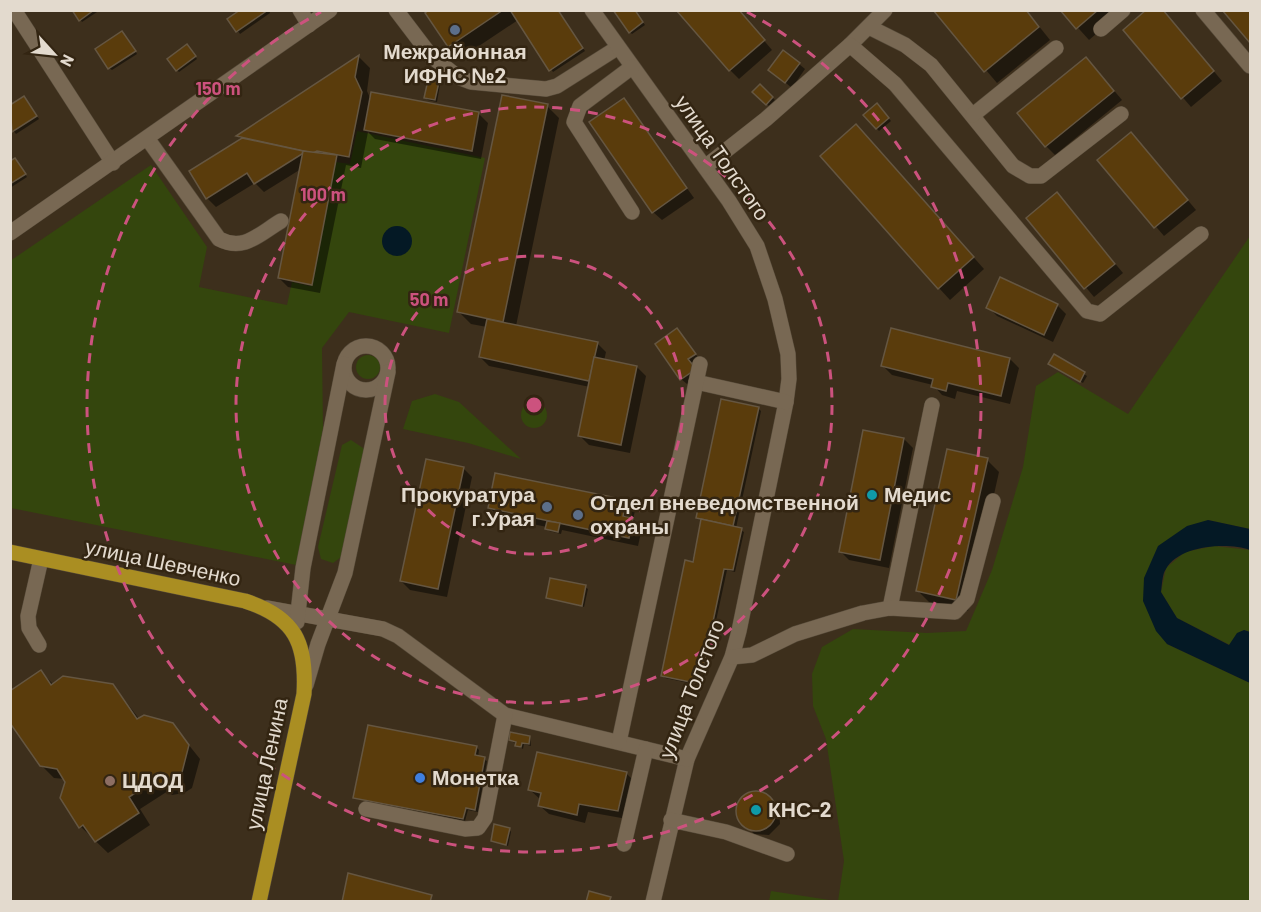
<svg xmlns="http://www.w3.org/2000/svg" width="1261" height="912" font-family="Barlow,sans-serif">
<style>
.green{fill:#34460d}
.water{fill:#041925}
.shadow{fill:#0007}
.building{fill:#5a3c0c;stroke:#655641;stroke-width:1.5}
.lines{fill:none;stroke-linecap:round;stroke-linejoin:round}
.minor-casing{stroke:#564a39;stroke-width:16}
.major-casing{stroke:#564a39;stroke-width:16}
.minor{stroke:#786853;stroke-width:15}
.major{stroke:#aa8e22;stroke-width:15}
.ring{fill:none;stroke:#cc527e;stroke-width:3;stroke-dasharray:10 8}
.service-dot{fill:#5c6f8a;stroke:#332512;stroke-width:2}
.culture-dot{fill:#0f9aa8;stroke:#332512;stroke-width:2}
.shop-dot{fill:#3f7fe0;stroke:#332512;stroke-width:2}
.education-dot{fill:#8d6e63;stroke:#332512;stroke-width:2}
.labels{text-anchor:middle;stroke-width:5;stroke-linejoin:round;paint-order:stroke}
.poi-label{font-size:21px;font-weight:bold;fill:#e3dace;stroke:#332512;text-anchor:start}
.street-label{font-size:21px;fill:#e3dace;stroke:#332512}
.centre{fill:#cc527e;stroke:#332512;stroke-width:3}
.ring-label{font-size:18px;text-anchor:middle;font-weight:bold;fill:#cc527e;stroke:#332512;stroke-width:5;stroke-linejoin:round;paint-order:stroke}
</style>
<rect width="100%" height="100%" fill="#3d2f1c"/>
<g class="green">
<polygon points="357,131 485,158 449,333 349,312 322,348 323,429 296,565 11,508 10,261 151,165 207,247 199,287 287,305 292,282 310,286 336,162 350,164"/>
<polygon points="1250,236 1250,529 1208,520 1144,578 1167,644 1250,683 1250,901 838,901 844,861 826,739 813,706 812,674 822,647 853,629 927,633 966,631 992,570 1023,467 1036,386 1058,372 1128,414"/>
<circle cx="368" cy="367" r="12"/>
<polygon points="435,394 459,402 521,459 468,443 403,429 412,401"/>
<circle cx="534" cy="415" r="13"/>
<polygon points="351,440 366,450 344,555 333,563 321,559 318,547 342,445"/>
<polygon points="1214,546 1250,550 1250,632 1244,630 1230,645 1177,618 1161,592 1166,568 1185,552"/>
<polygon points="771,891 836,901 769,901"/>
</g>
<g class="water">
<circle cx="397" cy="241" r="15"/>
<path d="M 1208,520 L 1250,529 L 1250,550 C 1228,542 1179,545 1166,569 C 1162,574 1162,586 1161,592 L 1177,618 L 1229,645 L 1237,633 L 1244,630 L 1250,632 L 1250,683 L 1167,644 L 1156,631 L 1143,601 L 1144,578 L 1158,546 L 1187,526 Z"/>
</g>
<g class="shadow">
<polygon points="74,10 100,10 82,22"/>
<polygon points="242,10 269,10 270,13 240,34 230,20"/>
<polygon points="431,10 558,10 585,51 553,72 518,20 461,58 449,46"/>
<polygon points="634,10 645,25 632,34 630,32"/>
<polygon points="738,10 772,50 739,79 730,70"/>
<polygon points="935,10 1026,10 1050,40 997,83"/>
<polygon points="1062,10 1124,10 1089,40"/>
<polygon points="1165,13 1222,81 1191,107 1125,30"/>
<polygon points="125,35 137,54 112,70 109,68"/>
<polygon points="189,48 197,59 179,72 177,70"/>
<polygon points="359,57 370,68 367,91 371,100 479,114 488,123 481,159 375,139 368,132 361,168 346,165 320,293 288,287 279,278 301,169 264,192 255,183 216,207 207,198 242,140 239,137"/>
<polygon points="799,64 805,69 792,88 770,70"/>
<polygon points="1095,68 1122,100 1055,155 1046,146"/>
<polygon points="438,83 440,85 437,102 428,100 426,98"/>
<polygon points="760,86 775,100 769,106 754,92"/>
<polygon points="624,99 694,198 662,220 653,212"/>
<polygon points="26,100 39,119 16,134 10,127 10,107"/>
<polygon points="877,105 891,121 879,131 865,115"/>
<polygon points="547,106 559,118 516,326 597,343 606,352 604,361 637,367 646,376 630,453 589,445 580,436 590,387 489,366 480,357 487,327 471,324 459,312"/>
<polygon points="868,138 984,269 950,300 939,288"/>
<polygon points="1140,143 1196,210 1164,236 1099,160"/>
<polygon points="10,162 17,162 27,177 10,188"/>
<polygon points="1057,194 1123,273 1094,297 1028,218"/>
<polygon points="1057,305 1066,314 1053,342 997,316 988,307"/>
<polygon points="677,330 700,360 700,375 687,384 681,379"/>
<polygon points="1054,356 1084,374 1087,376 1083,383 1053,366"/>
<polygon points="1010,359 1019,368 1010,404 957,391 955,399 942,395 933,385 892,375 883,366"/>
<polygon points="758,408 761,411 736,528 744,532 735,572 727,570 702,686 665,678 662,675 703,521 698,518"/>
<polygon points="904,439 913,448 889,568 849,560 840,551"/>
<polygon points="987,460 999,472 968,611 929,602 917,590"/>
<polygon points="463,468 472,477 447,597 410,590 401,581"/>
<polygon points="626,502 635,511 633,519 642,528 638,546 562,530 561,534 549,531 547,527 499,517 490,508"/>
<polygon points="585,587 588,589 584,607 547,597"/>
<polygon points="41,672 54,685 113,685 140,720 172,724 200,759 192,788 184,793 172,795 168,791 140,809 150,825 108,853 81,827 65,779 54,778 41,765"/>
<polygon points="530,737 531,746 524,744 523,749 510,740"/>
<polygon points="477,748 479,750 478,757 487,761 478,812 468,810 465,821 355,798"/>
<polygon points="627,774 636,783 627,819 588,812 585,823 549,814 540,806 541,800 530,790"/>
<polygon points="750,794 763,794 779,810 780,824 769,835 754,834 738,816 740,802"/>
<polygon points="509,829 511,832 508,846 492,841"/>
</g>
<g class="building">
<polygon points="72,10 94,10 79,21"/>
<polygon points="240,10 268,10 236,32 227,19"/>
<polygon points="429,10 503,10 448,47 425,13"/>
<polygon points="510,10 558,10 583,48 549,71"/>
<polygon points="613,10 635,10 643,22 629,33"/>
<polygon points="676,10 739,10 765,40 729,71"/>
<polygon points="933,10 1026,10 1039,27 984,72"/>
<polygon points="1060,10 1098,10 1076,29"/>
<polygon points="1146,10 1163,10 1214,71 1181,99 1123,30"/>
<polygon points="1222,10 1250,10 1250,43"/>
<polygon points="122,31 136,51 108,69 95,49"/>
<polygon points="187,44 196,56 176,71 167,59"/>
<polygon points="783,50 800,63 785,83 768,70"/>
<polygon points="359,55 355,77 362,92 349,157 317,151 313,153 236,136"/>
<polygon points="1086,57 1114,91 1045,147 1017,113"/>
<polygon points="428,80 439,82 435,100 424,98"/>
<polygon points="760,84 773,97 766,105 752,92"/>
<polygon points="371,92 479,112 472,151 364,130"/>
<polygon points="502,95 548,104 503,322 457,312"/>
<polygon points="24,96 37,116 12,132 10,105"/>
<polygon points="624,98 687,188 652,213 589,122"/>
<polygon points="877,103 889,118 876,129 863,115"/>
<polygon points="856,124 974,257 938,289 820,156"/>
<polygon points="1131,132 1188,200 1154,228 1097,160"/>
<polygon points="242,138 303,151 302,154 254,184 247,173 206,199 189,171"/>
<polygon points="303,151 337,155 312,285 278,278"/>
<polygon points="15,158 26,174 10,184 10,161"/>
<polygon points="1057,192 1115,264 1084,289 1026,218"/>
<polygon points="1000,277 1058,304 1044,335 986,308"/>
<polygon points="487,319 598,342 589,381 479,357"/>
<polygon points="677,328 696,354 688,359 696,369 680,380 655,344"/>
<polygon points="891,328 1010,358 1001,396 948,383 946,391 931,387 933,379 881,366"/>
<polygon points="1054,354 1085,372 1080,382 1048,364"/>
<polygon points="594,357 637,366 621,445 578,436"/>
<polygon points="721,399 759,407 733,526 696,518"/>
<polygon points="863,430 904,438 880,560 839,552"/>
<polygon points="947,449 988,458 956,600 916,591"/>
<polygon points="426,459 464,467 438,589 400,581"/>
<polygon points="495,473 627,500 623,516 633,518 629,538 488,508"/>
<polygon points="701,519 742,528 733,570 724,569 700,684 661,676 685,560 693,562"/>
<polygon points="547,521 560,523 558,532 545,529"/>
<polygon points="550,578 586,585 582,606 546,598"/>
<polygon points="41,670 51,685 63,676 113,684 137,719 144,715 173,723 189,745 181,776 172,782 158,784 155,780 129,797 139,813 95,842 83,825 79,828 60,798 65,782 57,769 40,766 10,723 10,691"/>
<polygon points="368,725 477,746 475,755 485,757 475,810 466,808 463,819 353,798"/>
<polygon points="510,732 530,736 529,744 522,743 521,747 515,746 516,742 509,740"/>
<polygon points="537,752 627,772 618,811 579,804 577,815 538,806 541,793 528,790"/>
<circle cx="756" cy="811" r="20"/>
<polygon points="494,824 510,828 506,845 491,841"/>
<polygon points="348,873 432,895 430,902 342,902"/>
<polygon points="589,891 611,897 609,902 586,902"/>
</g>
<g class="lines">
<g class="minor-casing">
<g id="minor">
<polyline points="14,10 113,163"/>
<polyline points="300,10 309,25"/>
<polyline points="396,10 431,56 458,77 471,82 546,89 557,86 617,48"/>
<polyline points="592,10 729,201 757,246 775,299 788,354 789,379 786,402 739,631 732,657 687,759 653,902"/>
<polyline points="1203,10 1250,66"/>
<polyline points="869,27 905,45 931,65 1013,166 1030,176 1041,176 1121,114"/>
<polyline points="1101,29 1123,10"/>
<polyline points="850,45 885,10"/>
<polyline points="632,67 580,106 574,122 632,212"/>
<polyline points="973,115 1056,48"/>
<path d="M 147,138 L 219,239 C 244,252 259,234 281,221"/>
<polyline points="705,167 766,119 850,45 895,84 1087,311 1100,314 1201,234"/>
<polyline points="10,233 330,10"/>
<circle cx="366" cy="368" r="22"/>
<polyline points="696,382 786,402"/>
<polyline points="267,608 383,629 398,636 505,715 687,759"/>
<polyline points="890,608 932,405"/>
<polyline points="297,622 303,568 344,364"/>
<polyline points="39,645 29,628 28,616 41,559"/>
<polyline points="732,657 752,655 795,634 863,613 890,608 955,612 967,599 993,501"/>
<polyline points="306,685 318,644 345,573 388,372"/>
<polyline points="619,742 700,364"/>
<polyline points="366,809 465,829 478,828 485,818 505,715"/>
<polyline points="671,820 726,832 787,854"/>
<polyline points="624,844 646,749"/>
</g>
</g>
<g class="major-casing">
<path id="major" d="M 10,552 L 245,601 C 295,617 307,643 304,694 L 259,902"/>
</g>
<use href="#minor" class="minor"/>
<use href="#major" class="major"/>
</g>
<g class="ring">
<circle cx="534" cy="405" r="149"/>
<circle cx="534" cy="405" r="298"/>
<path d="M747 12A447 447 0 1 1 321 12"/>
</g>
<g class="service-dot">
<circle cx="455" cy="30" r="6"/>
<circle cx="547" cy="507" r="6"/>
<circle cx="578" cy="515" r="6"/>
</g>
<g class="culture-dot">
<circle cx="872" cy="495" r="6"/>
<circle cx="756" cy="810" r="6"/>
</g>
<circle class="shop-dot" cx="420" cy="778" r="6"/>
<circle class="education-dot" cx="110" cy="781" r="6"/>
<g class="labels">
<g class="poi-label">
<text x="455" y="59" text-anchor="middle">Межрайонная<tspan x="455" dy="24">ИФНС №2</tspan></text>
<text x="535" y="502" text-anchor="end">Прокуратура<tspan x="535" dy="24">г.Урая</tspan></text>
<text x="884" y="502">Медис</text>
<text x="590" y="510">Отдел вневедомственной<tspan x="590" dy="24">охраны</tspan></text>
<text x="432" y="785">Монетка</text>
<text x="122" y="788">ЦДОД</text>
<text x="768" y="817">КНС-2</text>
</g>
<g class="street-label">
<text transform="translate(722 158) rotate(55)" y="7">улица Толстого</text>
<text transform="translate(163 563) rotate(12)" y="7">улица Шевченко</text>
<text transform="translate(692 689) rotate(-69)" y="7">улица Толстого</text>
<text transform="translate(267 764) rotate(-78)" y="7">улица Ленина</text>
</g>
</g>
<circle cx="534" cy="405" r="9" class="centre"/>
<g class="ring-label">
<text x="218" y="95">150 m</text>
<text x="323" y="201">100 m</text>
<text x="429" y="306">50 m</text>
</g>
<rect width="1261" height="912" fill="none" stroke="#e3dace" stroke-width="24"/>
<g transform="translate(54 54) rotate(117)" stroke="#332512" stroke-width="4.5" paint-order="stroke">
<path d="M0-4.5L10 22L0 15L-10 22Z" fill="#e3dace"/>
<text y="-9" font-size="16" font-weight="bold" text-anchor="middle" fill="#e3dace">N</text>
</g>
</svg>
